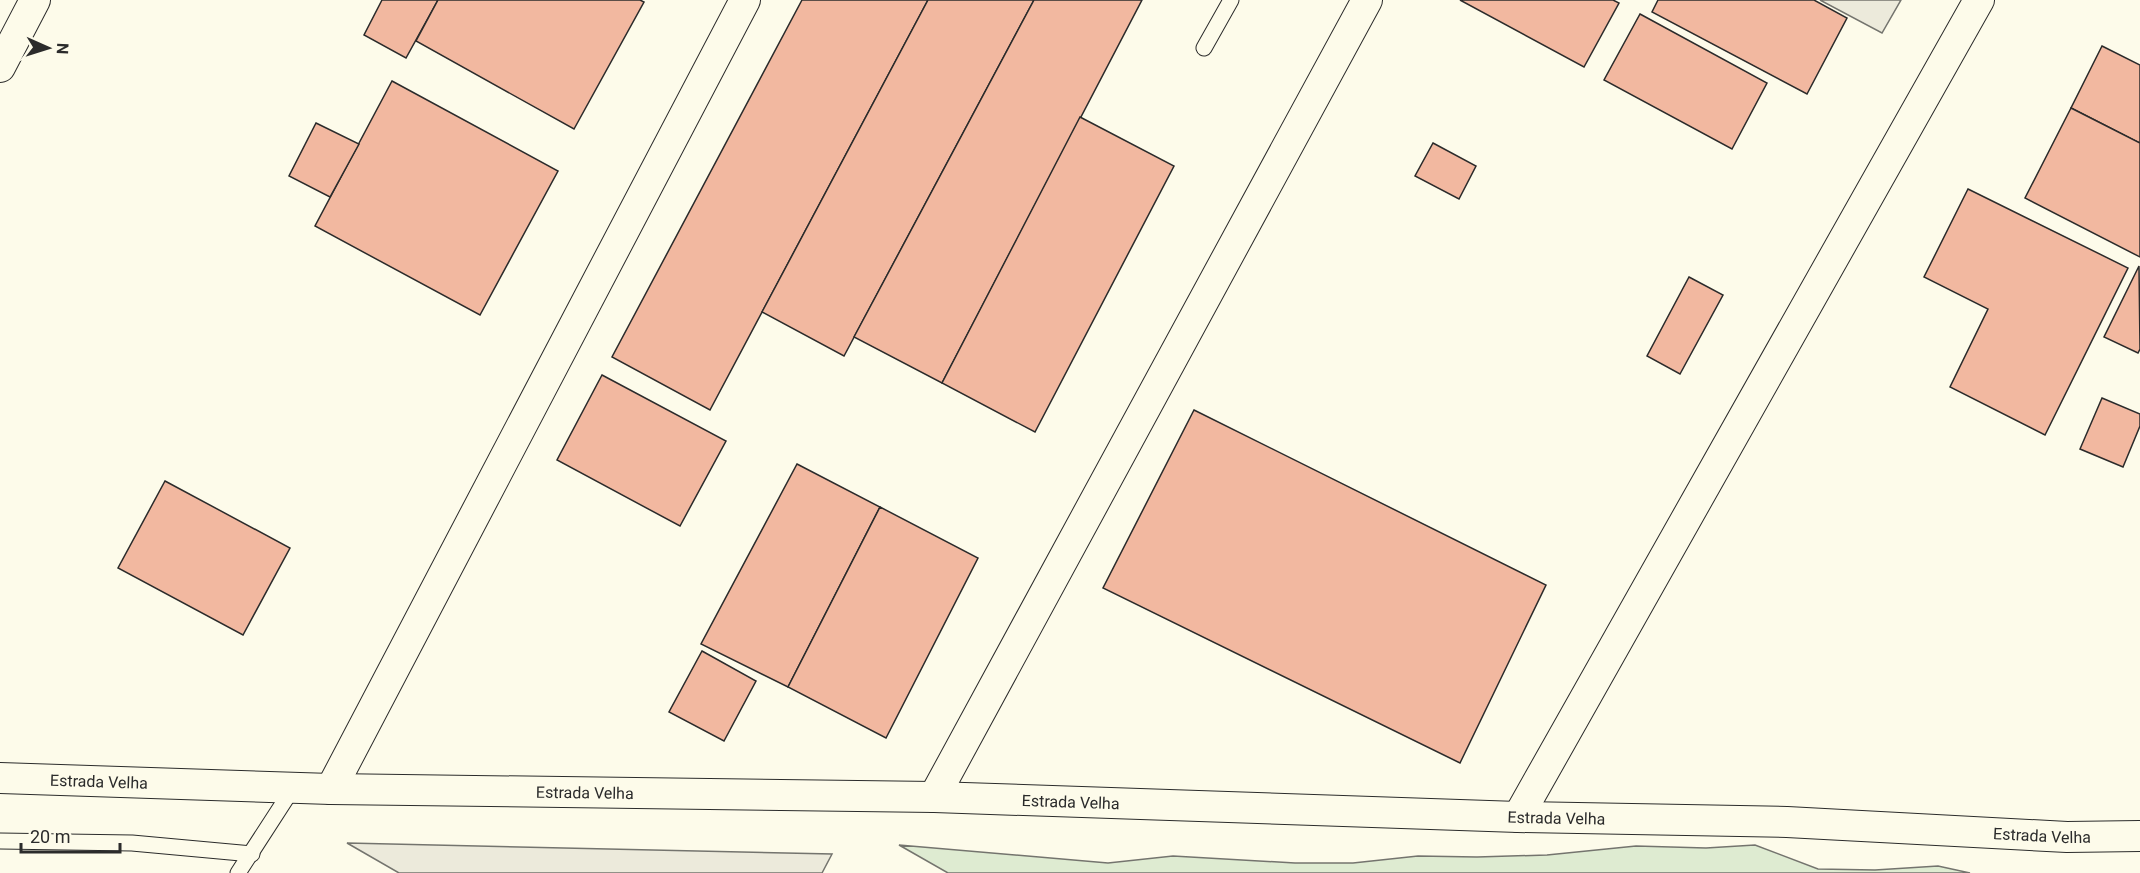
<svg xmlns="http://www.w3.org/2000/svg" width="2140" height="873" font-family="Roboto,sans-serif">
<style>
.green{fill:#deebd1;stroke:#74746e;stroke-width:1.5}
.parking{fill:#eceadb;stroke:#74746e;stroke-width:1.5}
.building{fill:#f2b8a0;stroke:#2b2b2b;stroke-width:1.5}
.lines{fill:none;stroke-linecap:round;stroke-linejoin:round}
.lane-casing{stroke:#2b2b2b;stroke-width:17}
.street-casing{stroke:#2b2b2b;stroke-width:32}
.lane{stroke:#fdfbea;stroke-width:15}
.street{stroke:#fdfbea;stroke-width:30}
.labels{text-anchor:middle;stroke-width:4.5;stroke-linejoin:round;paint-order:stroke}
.street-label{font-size:16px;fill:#2b2b2b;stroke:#fdfbea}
</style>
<rect width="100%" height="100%" fill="#fdfbea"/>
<polygon class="green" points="899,845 1108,863 1173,856 1295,863 1353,863 1418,856 1477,857 1547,855 1636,846 1706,848 1755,845 1818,869 1875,870 1938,866 1970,873 948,873"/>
<g class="parking">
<polygon points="1820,0 1901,0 1882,33"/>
<polygon points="347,843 832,854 822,873 399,873"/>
</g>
<g class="building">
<polygon points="382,0 438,0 406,58 364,35"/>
<polygon points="438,0 640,0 644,2 574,129 416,41"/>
<polygon points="802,0 928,0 710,410 612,357"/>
<polygon points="928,0 1034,0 844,356 762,312"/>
<polygon points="1034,0 1142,0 942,383 854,337"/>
<polygon points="1460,0 1613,0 1619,3 1584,67"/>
<polygon points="1658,0 1814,0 1847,18 1807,94 1652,12"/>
<polygon points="1640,14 1767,83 1732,149 1604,80"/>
<polygon points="2102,46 2140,65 2140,143 2071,108"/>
<polygon points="392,81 558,171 480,315 315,226"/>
<polygon points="2071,108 2140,143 2140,257 2025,198"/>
<polygon points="1080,117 1174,166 1035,432 942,383"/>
<polygon points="316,123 359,144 330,197 289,176"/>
<polygon points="1433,143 1476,166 1459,199 1415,176"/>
<polygon points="1968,189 2128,268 2045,435 1950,387 1988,309 1924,277"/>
<polygon points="2139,266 2140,349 2138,353 2104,337"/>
<polygon points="1689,277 1723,295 1680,374 1647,356"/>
<polygon points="602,375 726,441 680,526 557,460"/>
<polygon points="2102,398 2140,414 2140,426 2123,467 2080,449"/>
<polygon points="1194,410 1546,585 1460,763 1103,588"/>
<polygon points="797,464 880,507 788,687 701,644"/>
<polygon points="165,481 290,548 243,635 118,568"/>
<polygon points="880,507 978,558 886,738 788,687"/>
<polygon points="702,651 756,681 724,741 669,712"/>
</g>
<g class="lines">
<g class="lane-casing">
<g id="lane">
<polyline points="1204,48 1231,0"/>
<polyline points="0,841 132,843 252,854"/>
<polyline points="238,873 293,788"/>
</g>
</g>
<g class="street-casing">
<g id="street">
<polyline points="0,67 35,0"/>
<path id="s1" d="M 0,778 L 331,789 L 934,797 L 1518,817 L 1787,822 L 2067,837 L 2140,836"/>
<polyline points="331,789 745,0"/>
<polyline points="934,797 1367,0"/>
<polyline points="1518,817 1979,0"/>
</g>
</g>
<use href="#lane" class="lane"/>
<use href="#street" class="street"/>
</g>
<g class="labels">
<g class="street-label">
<text dy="6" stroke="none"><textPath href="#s1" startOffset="99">Estrada Velha</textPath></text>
<text dy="6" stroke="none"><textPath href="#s1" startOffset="585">Estrada Velha</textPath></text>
<text dy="6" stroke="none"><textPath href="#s1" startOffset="1071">Estrada Velha</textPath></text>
<text dy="6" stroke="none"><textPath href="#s1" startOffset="1557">Estrada Velha</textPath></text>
<text dy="6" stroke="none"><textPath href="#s1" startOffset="2043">Estrada Velha</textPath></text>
</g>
</g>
<g transform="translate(48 48) rotate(93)" stroke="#fdfbea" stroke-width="4.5" paint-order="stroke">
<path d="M0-4.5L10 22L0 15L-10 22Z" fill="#2b2b2b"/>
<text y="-9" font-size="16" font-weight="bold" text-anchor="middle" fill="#2b2b2b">N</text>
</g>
<path d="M21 843v9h99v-9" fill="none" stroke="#2b2b2b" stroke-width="3"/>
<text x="30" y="843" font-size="18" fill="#2b2b2b" stroke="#fdfbea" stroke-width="4.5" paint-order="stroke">20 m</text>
</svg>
